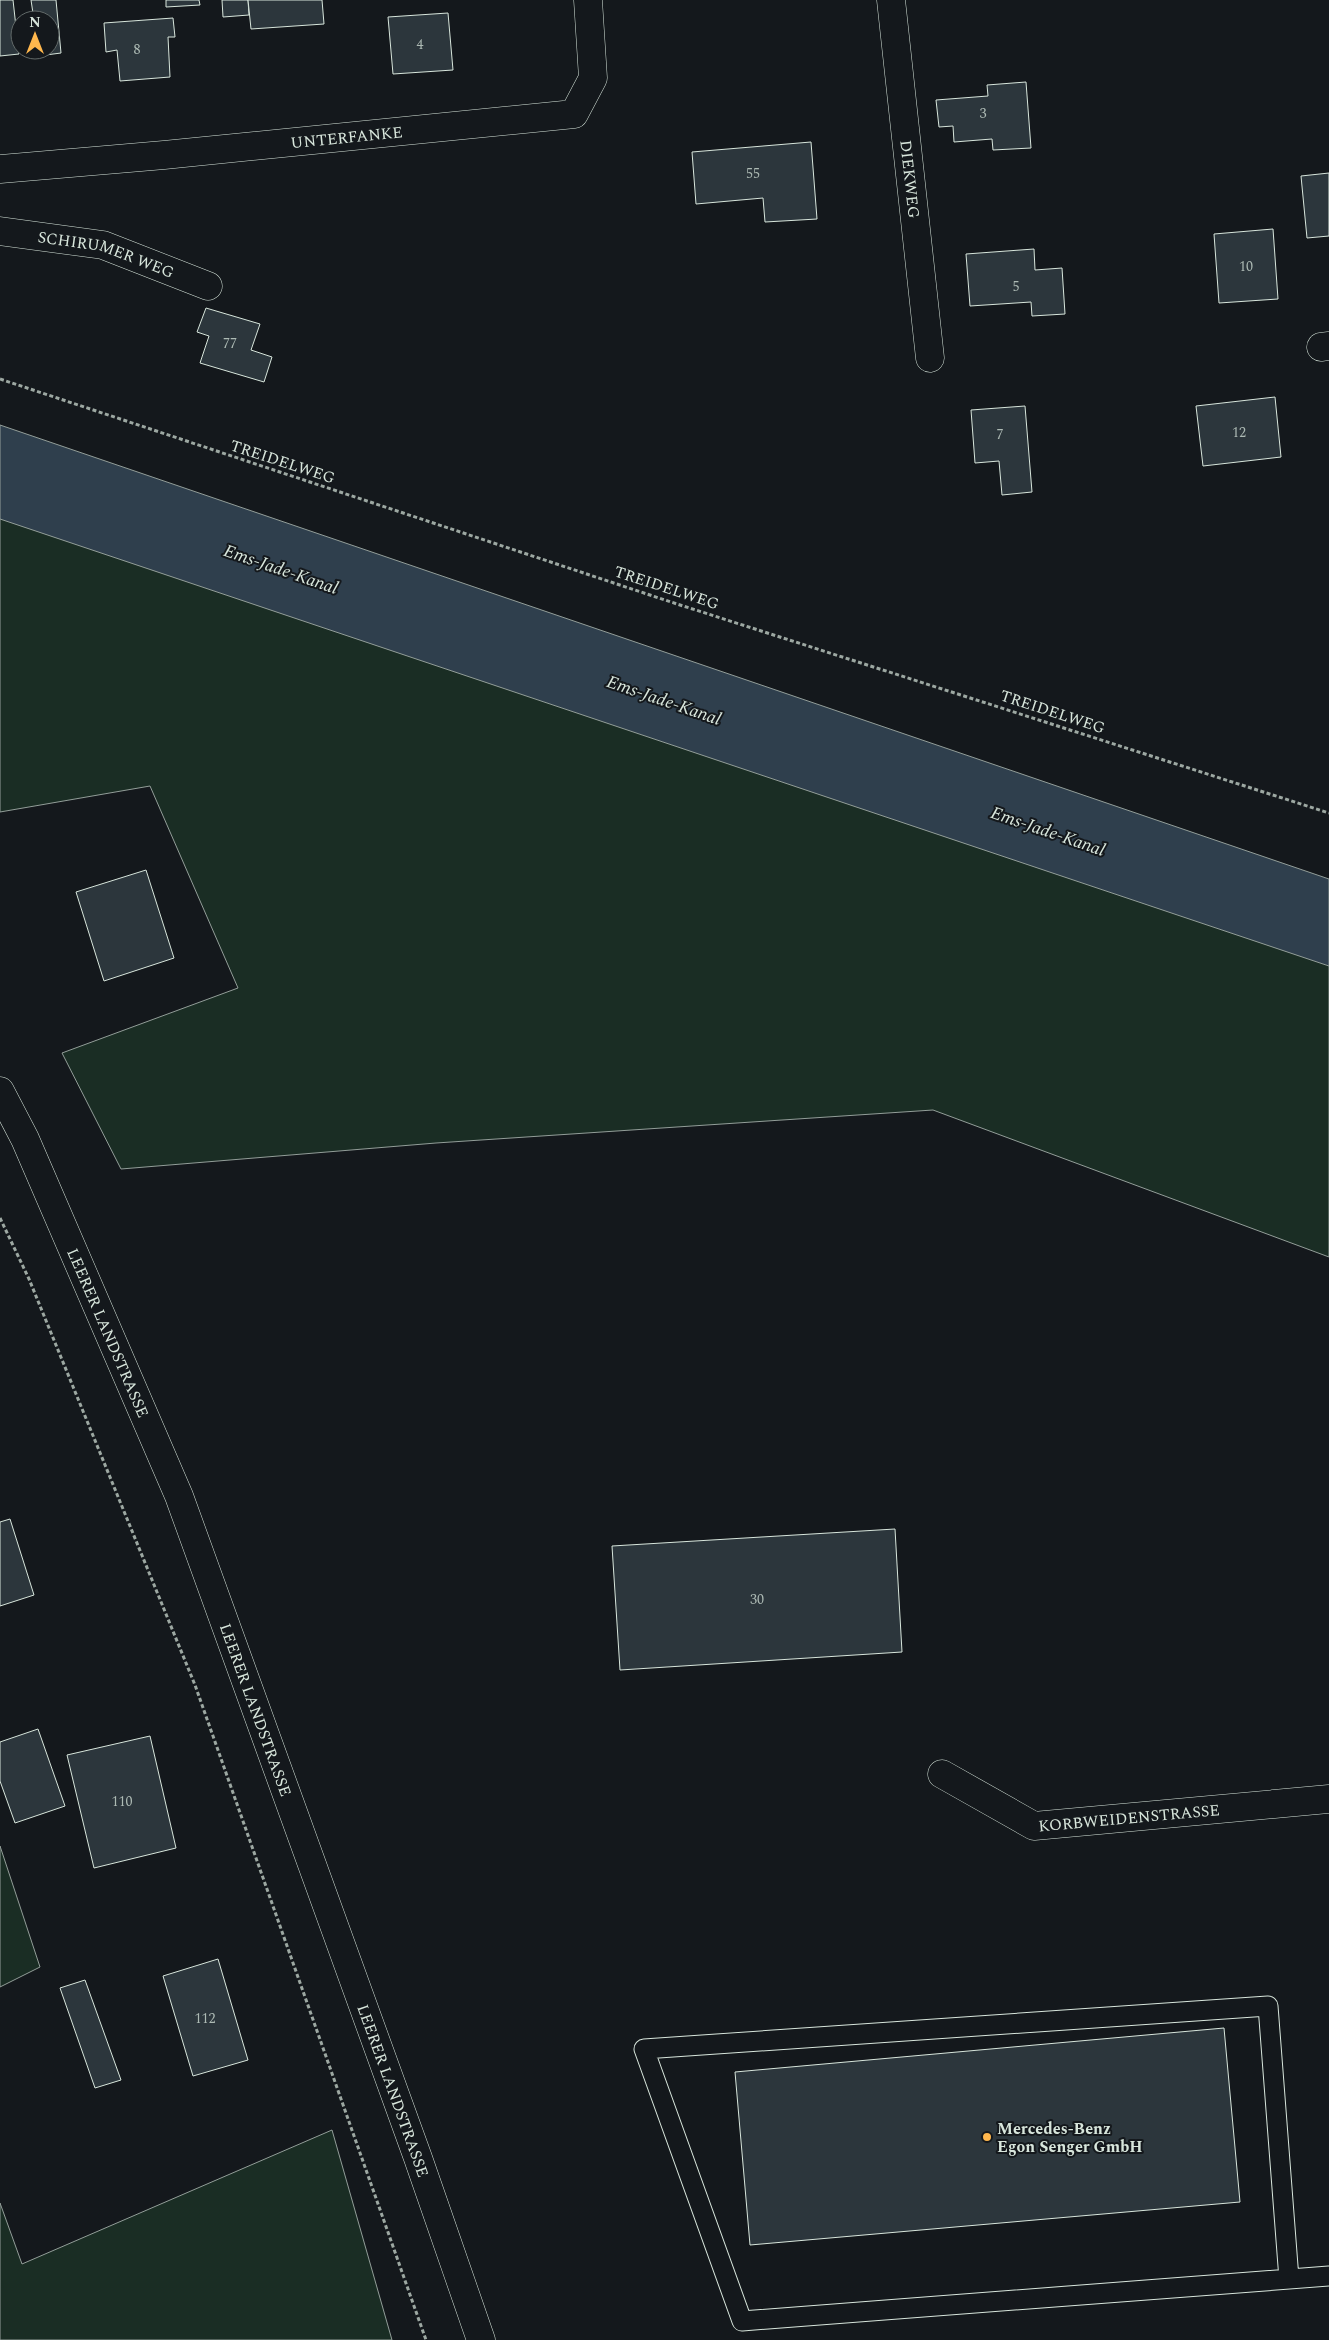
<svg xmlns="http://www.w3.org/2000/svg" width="1329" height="2340" font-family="Spectral,serif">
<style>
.green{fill:#1a2d24;stroke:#939e99}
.water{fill:#2f3f4d;stroke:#939e99}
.building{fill:#2c363c;stroke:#d8e6dc}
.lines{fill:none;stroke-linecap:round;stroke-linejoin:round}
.service-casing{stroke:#d8e6dc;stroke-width:21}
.minor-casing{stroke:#d8e6dc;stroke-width:29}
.primary-casing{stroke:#d8e6dc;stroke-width:29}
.path{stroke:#9da8a2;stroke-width:3;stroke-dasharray:4 2.5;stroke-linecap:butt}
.service{stroke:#14181c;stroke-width:19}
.minor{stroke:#14181c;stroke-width:28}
.primary{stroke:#14181c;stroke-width:28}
.poi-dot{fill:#ffb74d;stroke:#14181c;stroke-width:2}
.labels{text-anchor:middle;stroke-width:4;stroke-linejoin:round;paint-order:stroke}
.number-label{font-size:14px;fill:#adbab4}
.street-label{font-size:16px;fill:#d8e6dc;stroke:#14181c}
.poi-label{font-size:16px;font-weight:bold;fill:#d8e6dc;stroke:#14181c;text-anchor:start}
.water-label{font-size:18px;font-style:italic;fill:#d8e6dc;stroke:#14181c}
</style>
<rect width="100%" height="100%" fill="#14181c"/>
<g class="green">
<polygon points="0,518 1329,964 1329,1257 933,1110 436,1143 121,1169 62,1053 238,988 150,786 0,812"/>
<polygon points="0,1846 40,1967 0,1987"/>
<polygon points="332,2130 392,2340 0,2340 0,2203 22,2264"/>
</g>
<polygon class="water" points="0,425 1329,879 1329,966 0,519"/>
<g class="building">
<polygon points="0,0 13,0 19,54 0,56"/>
<polygon points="31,0 56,0 61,53 38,56 37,50 50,50 50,20 34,20"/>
<polygon points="166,0 199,0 200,5 166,7"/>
<polygon points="222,0 248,0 249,15 223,17"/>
<polygon points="248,0 322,0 324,24 251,29"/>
<polygon points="448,13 453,70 393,74 388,17"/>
<polygon points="173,18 175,37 168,37 170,77 120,81 117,50 106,52 104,23"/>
<polygon points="1026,82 1031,148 993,150 992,139 954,142 953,126 939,127 936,100 988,96 987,85"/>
<polygon points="811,142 817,219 765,222 763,198 696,204 692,152"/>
<polygon points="1329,173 1329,236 1307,238 1301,176"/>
<polygon points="1273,229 1278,299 1219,303 1214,234"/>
<polygon points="1034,249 1035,270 1062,268 1065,314 1032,316 1031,302 970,306 966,254"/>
<polygon points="206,308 260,324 251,350 272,357 264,382 200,363 209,336 197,332"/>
<polygon points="1275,397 1281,457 1203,466 1196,406"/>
<polygon points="1025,406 1032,492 1002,495 999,461 975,463 971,410"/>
<polygon points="146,870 174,958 104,981 76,892"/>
<polygon points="10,1519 34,1595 0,1606 0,1522"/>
<polygon points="895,1529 902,1652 620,1670 612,1546"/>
<polygon points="38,1729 65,1806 15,1823 0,1781 0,1742"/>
<polygon points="150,1736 176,1848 94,1868 67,1755"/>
<polygon points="218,1959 248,2060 193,2076 163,1976"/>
<polygon points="85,1980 121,2080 95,2088 60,1988"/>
<polygon points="1224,2028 1240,2202 750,2245 735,2072"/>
</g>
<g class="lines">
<g class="service-casing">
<polyline id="service" points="1289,2279 1268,2006 644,2049 742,2321 1329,2276"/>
</g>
<g class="minor-casing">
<g id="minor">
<path id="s1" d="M 891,0 L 930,358"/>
<path id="s2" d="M 0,169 L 164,155 L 574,114 L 593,78 L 588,0"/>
<path id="s3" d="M 0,231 L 103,245 L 208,286"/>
<polyline points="1321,347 1329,346"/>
<path id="s4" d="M 942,1774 L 1034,1826 L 1329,1799"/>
</g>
</g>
<g class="primary-casing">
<g id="primary">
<path id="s5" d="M 0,1091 L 25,1139 L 179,1496 L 418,2158 L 481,2340"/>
</g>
</g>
<g class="path">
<polyline points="0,379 677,604 1329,813"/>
<polyline points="0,1218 29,1279 195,1685 426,2340"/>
</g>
<use href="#service" class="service"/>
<use href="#minor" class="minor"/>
<use href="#primary" class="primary"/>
</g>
<circle class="poi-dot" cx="987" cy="2137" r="5"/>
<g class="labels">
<g class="number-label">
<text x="420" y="49">4</text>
<text x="137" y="54">8</text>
<text x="983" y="118">3</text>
<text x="753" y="178">55</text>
<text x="1246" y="271">10</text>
<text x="1016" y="291">5</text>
<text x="230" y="348">77</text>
<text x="1239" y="437">12</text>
<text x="1000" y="439">7</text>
<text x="757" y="1604">30</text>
<text x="122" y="1806">110</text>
<text x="205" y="2023">112</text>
</g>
<g class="street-label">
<text dy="6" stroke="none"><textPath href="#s2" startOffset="348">UNTERFANKE</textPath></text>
<text dy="6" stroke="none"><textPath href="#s1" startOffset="180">DIEKWEG</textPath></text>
<text dy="6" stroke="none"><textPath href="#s3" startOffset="109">SCHIRUMER WEG</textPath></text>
<text transform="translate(283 461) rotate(18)" y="6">TREIDELWEG</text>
<text transform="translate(667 587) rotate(18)" y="6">TREIDELWEG</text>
<text transform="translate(1053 711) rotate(18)" y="6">TREIDELWEG</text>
<text dy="6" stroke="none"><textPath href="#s5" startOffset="265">LEERER LANDSTRASSE</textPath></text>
<text dy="6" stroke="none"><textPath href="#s5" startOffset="670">LEERER LANDSTRASSE</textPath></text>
<text dy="6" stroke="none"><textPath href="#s4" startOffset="201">KORBWEIDENSTRASSE</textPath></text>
<text dy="6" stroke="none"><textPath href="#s5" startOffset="1075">LEERER LANDSTRASSE</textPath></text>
</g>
<g class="poi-label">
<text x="997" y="2134">Mercedes-Benz<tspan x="997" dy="18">Egon Senger GmbH</tspan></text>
</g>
<g class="water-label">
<text transform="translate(281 569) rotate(19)" y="6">Ems-Jade-Kanal</text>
<text transform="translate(664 700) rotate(19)" y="6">Ems-Jade-Kanal</text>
<text transform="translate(1048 831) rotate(19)" y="6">Ems-Jade-Kanal</text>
</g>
</g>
<g transform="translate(35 35)"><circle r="24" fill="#14181c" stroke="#626a69"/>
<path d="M0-4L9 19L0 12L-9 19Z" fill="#ffb74d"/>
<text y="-8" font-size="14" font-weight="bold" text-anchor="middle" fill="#d8e6dc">N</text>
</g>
</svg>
